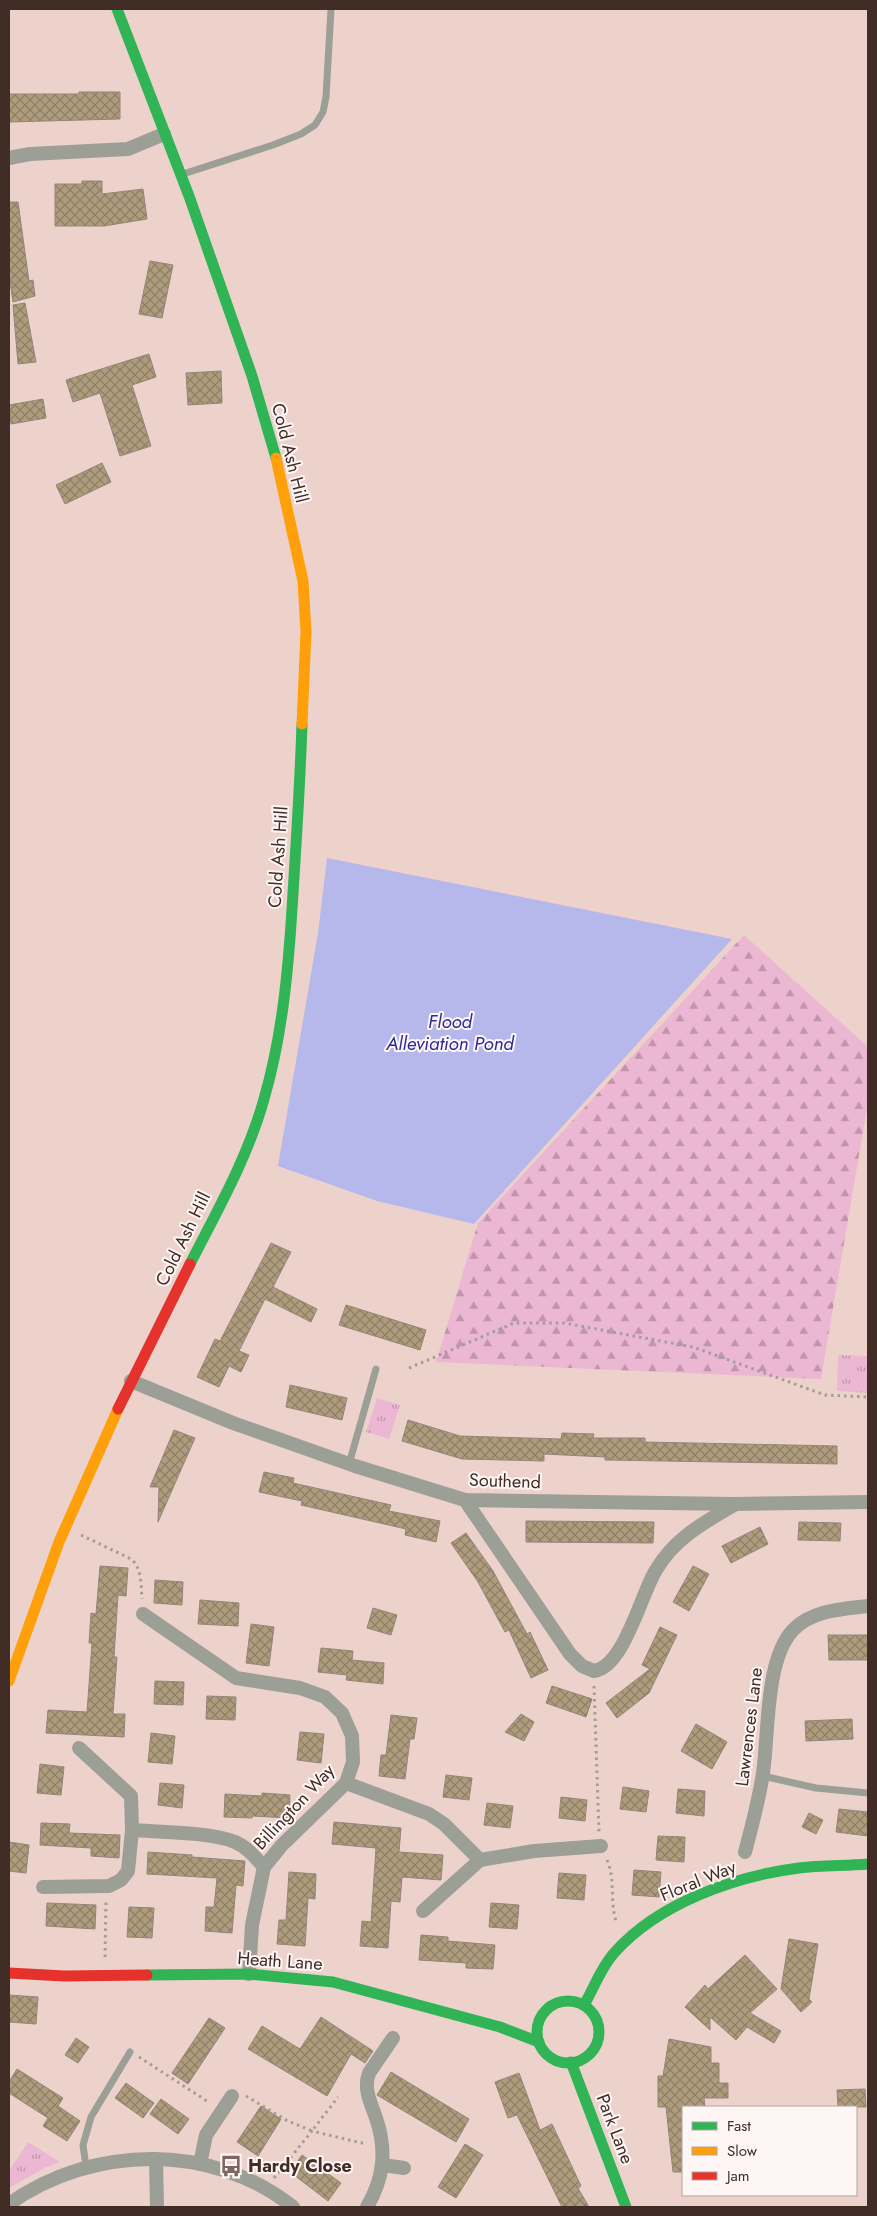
<svg xmlns="http://www.w3.org/2000/svg" width="877" height="2216" font-family="Jost,sans-serif">
<style>
.grass{fill:url(#grass-tufts)}
.forest{fill:url(#forest-firs)}
.water{fill:#b6b8ec}
.building{fill:url(#building-cross-hatch);stroke:#948578}
.lines{fill:none;stroke-linecap:round;stroke-linejoin:round}
.path{stroke:#a29e97;stroke-width:3;stroke-dasharray:2.5 4;stroke-linecap:butt}
.lane{stroke:#9c9f96;stroke-width:7}
.street{stroke:#9c9f96;stroke-width:14}
.fast{stroke:#30b455;stroke-width:11}
.slow{stroke:#ff9f0a;stroke-width:11}
.jam{stroke:#e5322d;stroke-width:11}
.labels{text-anchor:middle;stroke-width:4;stroke-linejoin:round;paint-order:stroke}
.street-label{font-size:18px;fill:#422c26;stroke:#fdf6f5}
.poi-label{font-size:18px;font-weight:bold;fill:#422c26;stroke:#fdf6f5;text-anchor:start}
.water-label{font-size:19px;font-style:italic;fill:#2e2b97;stroke:#fdf6f5}
</style>
<defs>
<pattern id="grass-tufts" width="24" height="20" patternUnits="userSpaceOnUse" patternTransform="scale(1.25)"><rect width="24" height="20" fill="#ebb7d3"/><path d="M3 7l-1-3M5 7V3M7 7l1-3M15 17l-1-3M17 17v-4M19 17l1-3" fill="none" stroke="#c095ab"/></pattern>
<pattern id="forest-firs" width="22" height="20" patternUnits="userSpaceOnUse" patternTransform="scale(1.25)"><rect width="22" height="20" fill="#ebb7d3"/><path d="M5 1l3.5 6h-7zM16 11l3.5 6h-7z" fill="#c095ab"/></pattern>
<pattern id="building-cross-hatch" width="8" height="8" patternUnits="userSpaceOnUse" patternTransform="scale(1.25)"><rect width="8" height="8" fill="#ae9c7d"/><path d="M0 0l8 8M0 8l8-8" fill="none" stroke="#8f7f66"/></pattern>
</defs>
<rect width="100%" height="100%" fill="#edd2cc"/>
<g class="grass">
<polygon points="838,1355 868,1356 868,1393 837,1391"/>
<polygon points="377,1398 400,1405 389,1439 366,1432"/>
<polygon points="28,2142 60,2162 46,2167 9,2188 9,2171"/>
</g>
<polygon class="forest" points="744,935 868,1047 868,1102 821,1379 436,1362 478,1223"/>
<polygon class="water" points="327,858 732,939 474,1224 377,1201 278,1166 318,933"/>
<g class="building">
<polygon points="79,92 120,92 120,119 9,122 9,94 79,94"/>
<polygon points="82,181 102,181 102,194 143,189 147,219 104,226 55,226 55,184 82,184"/>
<polygon points="9,202 18,202 29,281 33,280 35,296 13,302 9,275"/>
<polygon points="150,261 173,265 162,318 139,314"/>
<polygon points="25,303 36,362 18,364 13,305"/>
<polygon points="149,354 156,377 132,385 151,446 120,456 100,393 73,402 66,380"/>
<polygon points="221,371 222,403 188,405 186,373"/>
<polygon points="43,399 46,418 11,424 9,405"/>
<polygon points="102,463 111,482 65,504 56,485"/>
<polygon points="271,1243 291,1252 273,1287 317,1309 311,1322 265,1299 239,1351 249,1355 241,1372 229,1366 219,1387 197,1377 215,1339 220,1341"/>
<polygon points="346,1305 426,1330 420,1350 339,1325"/>
<polygon points="290,1385 347,1398 342,1420 286,1407"/>
<polygon points="408,1420 460,1436 561,1439 562,1433 594,1434 593,1438 645,1438 645,1442 837,1446 837,1464 605,1460 605,1457 544,1454 544,1461 462,1459 402,1441"/>
<polygon points="174,1430 195,1438 158,1522 159,1487 150,1487"/>
<polygon points="264,1472 294,1478 293,1483 391,1505 389,1511 440,1521 436,1542 405,1535 406,1529 301,1505 302,1501 259,1492"/>
<polygon points="526,1521 654,1522 653,1543 526,1542"/>
<polygon points="799,1522 841,1523 840,1541 798,1540"/>
<polygon points="760,1527 768,1544 731,1563 722,1546"/>
<polygon points="466,1533 493,1571 527,1634 530,1632 548,1670 531,1678 509,1630 505,1632 478,1582 451,1543"/>
<polygon points="100,1566 128,1568 126,1596 118,1595 114,1657 117,1657 113,1714 125,1714 124,1737 46,1733 48,1710 87,1712 92,1643 89,1643 91,1613 96,1614"/>
<polygon points="693,1566 709,1574 689,1611 673,1602"/>
<polygon points="155,1580 183,1582 182,1605 154,1603"/>
<polygon points="200,1600 239,1603 238,1626 198,1624"/>
<polygon points="373,1608 397,1615 391,1635 367,1628"/>
<polygon points="251,1624 274,1627 269,1666 246,1663"/>
<polygon points="660,1627 677,1635 649,1693 617,1718 606,1703 650,1669 642,1665"/>
<polygon points="828,1635 868,1635 868,1660 829,1660"/>
<polygon points="321,1648 353,1651 352,1660 384,1663 383,1684 346,1680 347,1675 318,1672"/>
<polygon points="155,1681 184,1682 183,1705 154,1704"/>
<polygon points="552,1686 592,1699 586,1717 546,1703"/>
<polygon points="207,1696 236,1697 235,1720 206,1719"/>
<polygon points="521,1714 534,1722 524,1741 505,1732"/>
<polygon points="391,1715 417,1718 414,1739 410,1739 405,1779 379,1776 381,1755 386,1755"/>
<polygon points="852,1719 853,1739 806,1741 805,1721"/>
<polygon points="696,1724 727,1742 712,1769 681,1751"/>
<polygon points="300,1732 324,1734 321,1763 297,1760"/>
<polygon points="151,1733 175,1736 172,1764 148,1762"/>
<polygon points="40,1764 64,1767 61,1795 37,1793"/>
<polygon points="446,1775 472,1778 469,1800 443,1797"/>
<polygon points="160,1783 184,1785 182,1808 158,1805"/>
<polygon points="623,1787 649,1791 646,1812 620,1809"/>
<polygon points="678,1789 705,1791 704,1816 676,1813"/>
<polygon points="262,1793 290,1795 289,1818 252,1816 252,1818 224,1817 225,1794 262,1796"/>
<polygon points="561,1797 587,1800 585,1821 559,1818"/>
<polygon points="487,1803 513,1806 510,1828 484,1825"/>
<polygon points="839,1809 868,1812 868,1836 836,1832"/>
<polygon points="809,1813 823,1820 816,1834 802,1827"/>
<polygon points="334,1822 401,1828 399,1852 443,1855 441,1880 402,1877 400,1902 391,1901 388,1948 360,1946 362,1921 371,1922 376,1848 332,1844"/>
<polygon points="41,1823 70,1824 69,1833 120,1835 119,1858 91,1856 91,1848 40,1845"/>
<polygon points="658,1836 685,1837 684,1862 656,1860"/>
<polygon points="9,1842 29,1845 26,1873 9,1871"/>
<polygon points="148,1852 192,1855 192,1857 245,1861 243,1886 236,1885 232,1933 205,1931 206,1907 214,1907 217,1878 147,1874"/>
<polygon points="634,1870 661,1872 659,1897 632,1895"/>
<polygon points="289,1872 316,1874 315,1899 308,1898 305,1946 277,1944 279,1920 286,1920"/>
<polygon points="559,1873 586,1875 584,1900 557,1898"/>
<polygon points="47,1903 96,1905 95,1929 46,1926"/>
<polygon points="491,1903 519,1905 517,1929 489,1927"/>
<polygon points="129,1907 154,1908 152,1938 127,1937"/>
<polygon points="421,1935 448,1937 448,1941 495,1945 493,1969 466,1968 466,1963 419,1960"/>
<polygon points="789,1939 818,1944 809,1999 812,2002 801,2012 781,1989"/>
<polygon points="745,1955 777,1989 750,2013 781,2031 774,2043 747,2027 736,2040 710,2017 710,2030 685,2007 705,1985 708,1989"/>
<polygon points="9,1995 38,1997 36,2024 9,2022"/>
<polygon points="321,2017 373,2051 365,2063 351,2054 327,2096 248,2049 262,2026 300,2049"/>
<polygon points="209,2018 225,2028 188,2084 172,2073"/>
<polygon points="76,2038 89,2047 78,2063 65,2055"/>
<polygon points="669,2039 711,2047 711,2063 719,2063 719,2083 728,2083 728,2098 704,2098 705,2107 683,2107 683,2172 673,2172 666,2107 658,2107 658,2076 663,2076"/>
<polygon points="17,2069 63,2098 58,2106 80,2121 67,2141 43,2126 48,2118 9,2093 9,2082"/>
<polygon points="391,2072 469,2119 456,2142 377,2095"/>
<polygon points="519,2073 540,2130 552,2124 581,2186 578,2188 589,2207 562,2207 517,2115 508,2118 495,2082"/>
<polygon points="126,2083 154,2103 143,2118 115,2098"/>
<polygon points="865,2089 866,2107 838,2107 837,2090"/>
<polygon points="161,2099 189,2119 178,2134 150,2114"/>
<polygon points="261,2106 281,2119 258,2156 237,2142"/>
<polygon points="465,2144 483,2155 456,2198 438,2187"/>
<polygon points="302,2155 341,2183 328,2201 290,2172"/>
</g>
<g class="lines">
<g class="path">
<polyline points="409,1368 514,1323 564,1323 693,1347 825,1395 868,1397"/>
<path d="M 81,1535 L 131,1559 C 142,1568 141,1585 142,1599"/>
<polyline points="594,1686 599,1832"/>
<path d="M 607,1860 C 616,1880 609,1903 617,1924"/>
<polyline points="105,1957 106,1900"/>
<polyline points="139,2057 210,2103"/>
<polyline points="246,2096 286,2120 312,2131 338,2097"/>
<polyline points="274,2178 312,2131 366,2144"/>
</g>
<g class="lane">
<polyline points="183,174 273,145 301,134 315,125 323,112 326,97 331,9"/>
<polyline points="349,1464 376,1369"/>
<polyline points="763,1776 816,1788 868,1793"/>
<polyline points="86,2167 83,2145 91,2117 130,2052"/>
</g>
<g class="street">
<polyline points="9,158 30,154 128,149 164,134"/>
<polyline points="131,1381 233,1423 355,1466 465,1500 734,1504 868,1502"/>
<path d="M 465,1500 L 570,1654 L 582,1666 L 594,1671 C 624,1667 641,1594 656,1570 C 674,1539 703,1523 734,1505"/>
<polyline points="143,1614 236,1678 300,1688 325,1697 342,1713 352,1736 353,1762 346,1783 282,1845 264,1867 252,1925 249,1974"/>
<polyline points="346,1783 429,1814 444,1824 480,1860 534,1851 601,1846"/>
<path d="M 132,1830 C 159,1832 211,1832 235,1842 C 247,1847 255,1857 264,1867"/>
<path d="M 745,1852 C 752,1826 759,1800 763,1773 C 769,1732 765,1660 793,1630 C 812,1610 843,1609 868,1606"/>
<polyline points="43,1887 109,1886 121,1880 128,1871 132,1830 131,1796 79,1748"/>
<polyline points="423,1911 480,1860"/>
<polyline points="156,2159 157,2207"/>
<polyline points="200,2164 206,2135 232,2096"/>
<polyline points="383,2165 404,2168"/>
<path d="M 9,2204 C 92,2145 212,2142 293,2207"/>
<path d="M 367,2207 C 384,2178 387,2150 376,2118 C 371,2103 363,2089 369,2073 L 393,2038"/>
</g>
<g class="fast">
<polyline points="117,9 189,196 252,376 276,458"/>
<path d="M 190,1264 C 217,1211 248,1157 264,1099 C 282,1037 288,973 292,909 C 296,847 300,786 302,724"/>
<polyline points="147,1975 249,1974 333,1982 500,2027 539,2042"/>
<circle cx="568" cy="2032" r="31"/>
<path d="M 584,2005 C 594,1988 601,1967 615,1952 C 659,1903 735,1876 799,1868 C 822,1865 845,1866 868,1864"/>
<polyline points="571,2062 626,2207"/>
</g>
<g class="slow">
<polyline points="276,458 303,581 306,632 302,724"/>
<polyline points="9,1681 59,1542 118,1409"/>
</g>
<g class="jam">
<polyline points="118,1409 190,1264"/>
<polyline points="9,1973 64,1976 147,1975"/>
</g>
</g>
<defs>
<g id="bus-bare" transform="scale(1.725)"><path d="M-5-6H5V4H4V6H2V4H-2V6H-4V4H-5ZM-3.5-4V0h7V-4ZM-3.5 1.2v1.5H-2V1.2ZM2 1.2v1.5H3.5V1.2Z" fill="#7e6660" stroke="#fdf6f5" stroke-width="2.5" paint-order="stroke"/></g>
</defs>
<g fill-rule="evenodd">
<use href="#bus-bare" x="231" y="2166"/>
</g>
<g class="labels">
<g class="street-label">
<text transform="translate(290 453) rotate(76)" y="6">Cold Ash Hill</text>
<text transform="translate(278 857) rotate(-86)" y="6">Cold Ash Hill</text>
<text transform="translate(183 1239) rotate(-64)" y="6">Cold Ash Hill</text>
<text transform="translate(505 1481) rotate(2)" y="6">Southend</text>
<text transform="translate(749 1727) rotate(-83)" y="6">Lawrences Lane</text>
<text transform="translate(294 1807) rotate(-47)" y="6">Billington Way</text>
<text transform="translate(698 1881) rotate(-22)" y="6">Floral Way</text>
<text transform="translate(280 1961) rotate(4)" y="6">Heath Lane</text>
<text transform="translate(615 2129) rotate(69)" y="6">Park Lane</text>
</g>
<g class="poi-label">
<text x="248" y="2172">Hardy Close</text>
</g>
<g class="water-label">
<text x="450" y="1028">Flood<tspan x="450" dy="22">Alleviation Pond</tspan></text>
</g>
</g>
<rect width="877" height="2216" fill="none" stroke="#422c26" stroke-width="20"/>
<rect x="682" y="2106" width="175" height="90" fill="#fdf6f5" stroke="#b2a5a2"/>
<rect x="692" y="2122" width="25" height="8" fill="#30b455" stroke="#b2a5a2"/>
<text x="727" y="2131" font-size="15" fill="#422c26">Fast</text>
<rect x="692" y="2147" width="25" height="8" fill="#ff9f0a" stroke="#b2a5a2"/>
<text x="727" y="2156" font-size="15" fill="#422c26">Slow</text>
<rect x="692" y="2172" width="25" height="8" fill="#e5322d" stroke="#b2a5a2"/>
<text x="727" y="2181" font-size="15" fill="#422c26">Jam</text>
</svg>
